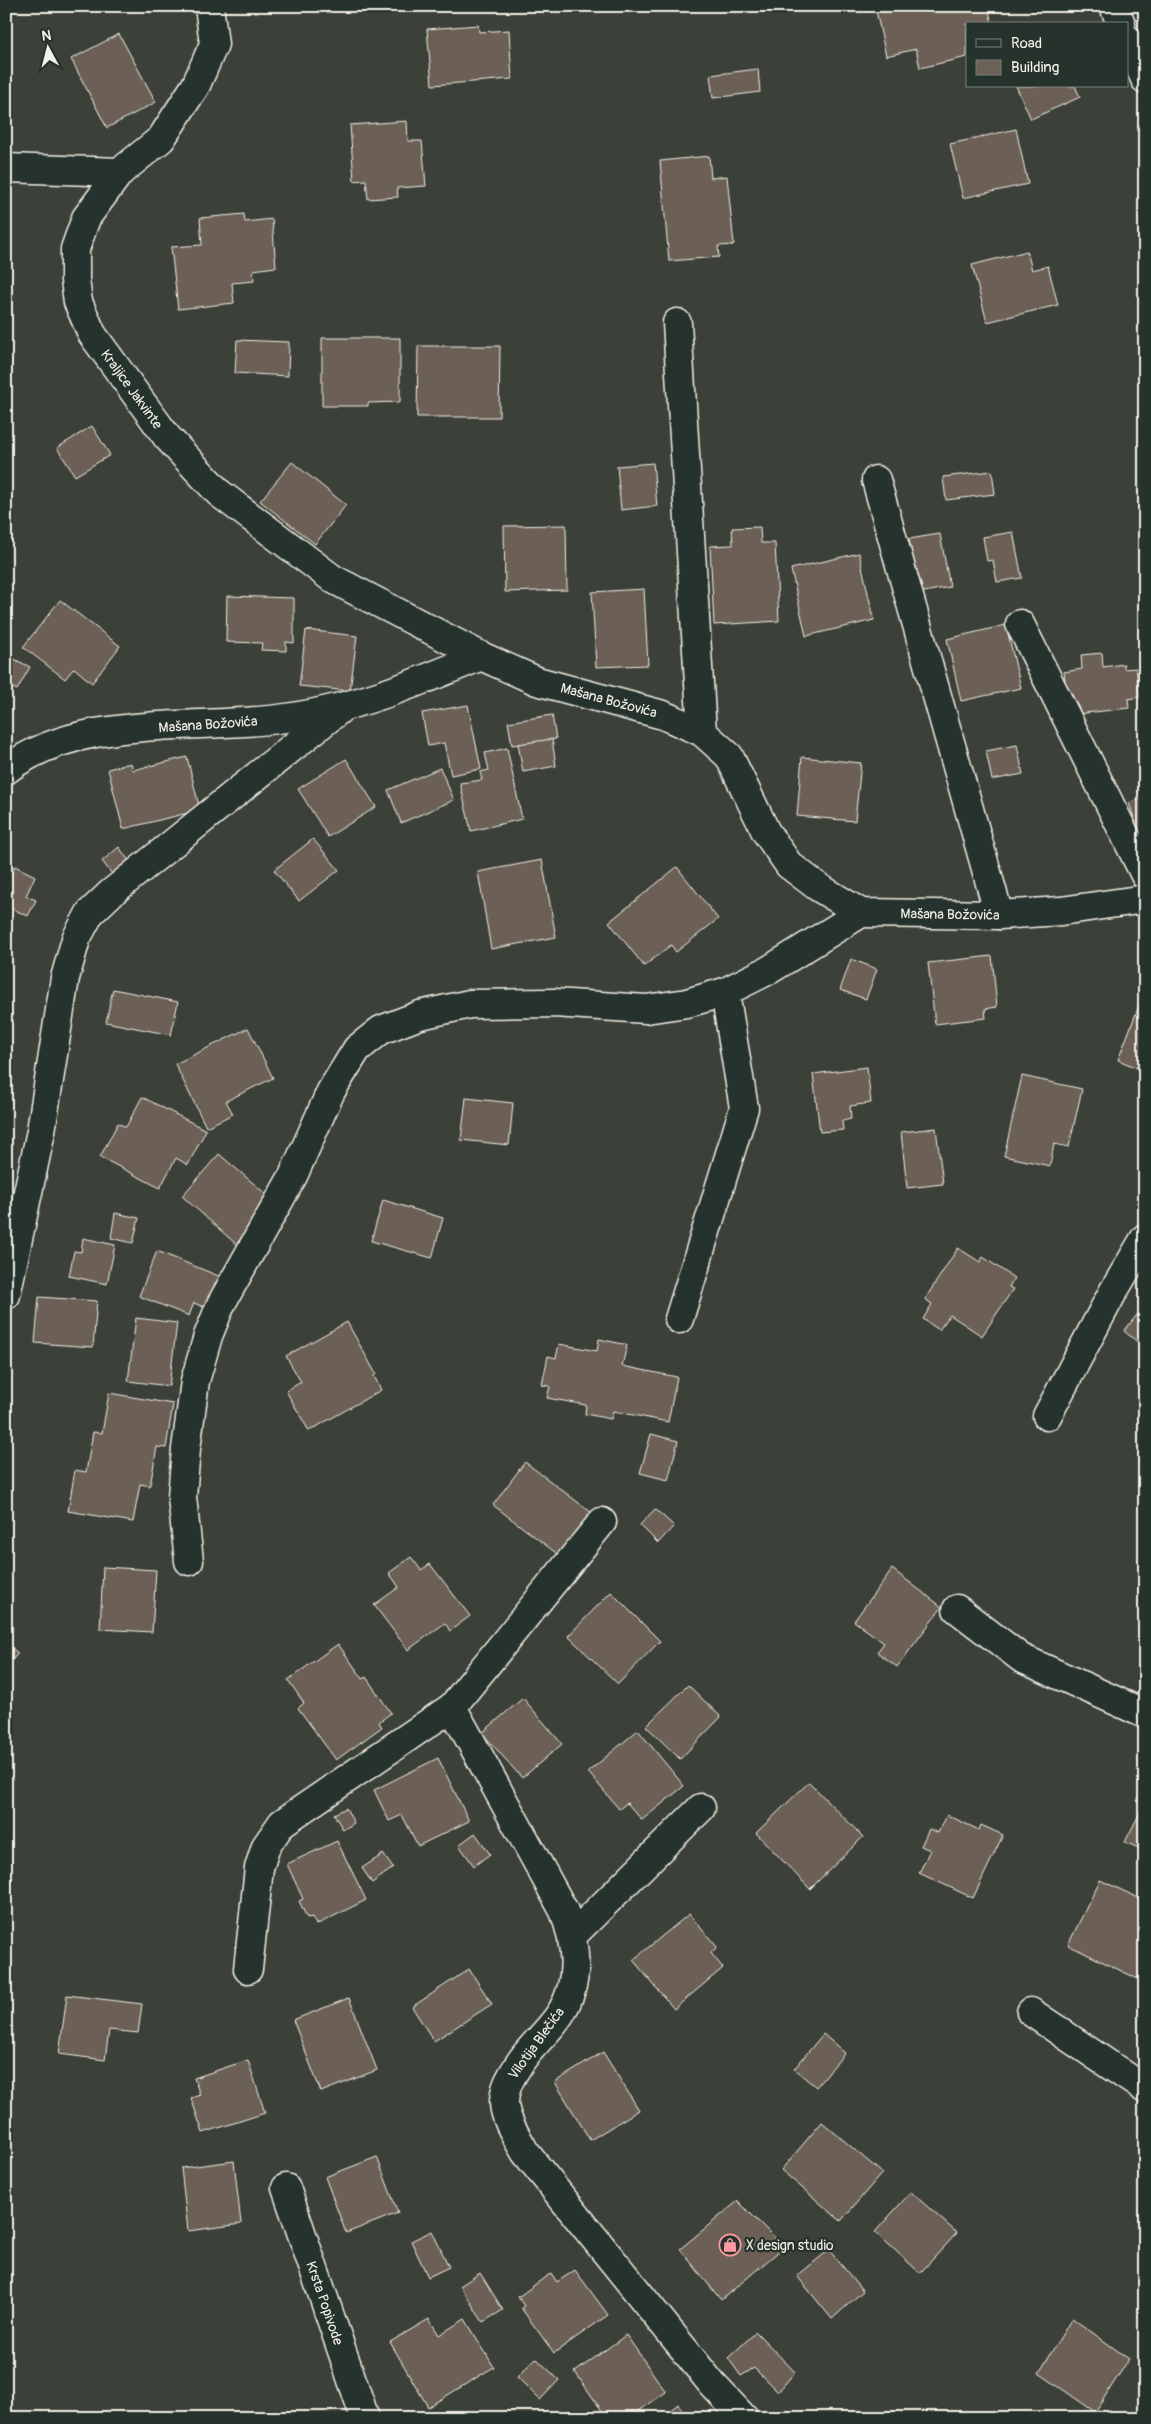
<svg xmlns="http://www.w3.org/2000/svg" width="1151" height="2424" font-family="Pangolin,sans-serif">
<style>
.building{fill:#6c6156;stroke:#f4f1e8}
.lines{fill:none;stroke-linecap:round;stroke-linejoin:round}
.minor-casing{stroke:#f4f1e8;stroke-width:31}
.minor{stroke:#26332d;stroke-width:28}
.labels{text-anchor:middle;stroke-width:4.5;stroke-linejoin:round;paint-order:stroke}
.street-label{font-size:14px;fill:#f4f1e8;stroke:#26332d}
.poi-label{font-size:14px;fill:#f4f1e8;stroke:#26332d;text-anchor:start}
</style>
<rect width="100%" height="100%" fill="#3b4139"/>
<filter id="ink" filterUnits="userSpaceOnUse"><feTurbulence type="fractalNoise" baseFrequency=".02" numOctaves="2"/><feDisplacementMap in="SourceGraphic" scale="10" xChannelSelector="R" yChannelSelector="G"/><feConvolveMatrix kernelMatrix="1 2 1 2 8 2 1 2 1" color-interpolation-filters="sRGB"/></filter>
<g filter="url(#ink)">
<g class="building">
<polygon points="875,6 988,6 992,24 967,24 967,57 920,68 916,49 886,56"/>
<polygon points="478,25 479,32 509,30 512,79 432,85 427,29"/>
<polygon points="119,34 156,102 107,128 71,59"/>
<polygon points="758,69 760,92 713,98 710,75"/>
<polygon points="1016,86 1075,86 1080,97 1031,119"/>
<polygon points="407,121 408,141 422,141 426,186 397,188 398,197 368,199 366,180 354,181 350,125"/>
<polygon points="1016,129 1028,184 963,198 950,144"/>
<polygon points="709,156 711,178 727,176 734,245 718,246 719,257 669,261 660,161"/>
<polygon points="244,214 245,222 272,219 276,267 253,270 254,281 232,283 234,303 178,309 171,247 202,245 200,218"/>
<polygon points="1027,251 1032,270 1048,266 1058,305 987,322 972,265"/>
<polygon points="322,338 400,338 400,402 368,403 368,406 322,406"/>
<polygon points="237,340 289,342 288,376 235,373"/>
<polygon points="418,346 500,346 499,417 417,417"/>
<polygon points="92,426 110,455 75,476 57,448"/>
<polygon points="292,462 346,505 315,544 260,501"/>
<polygon points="653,463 657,506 621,510 617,466"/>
<polygon points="992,471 995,494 946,500 943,477"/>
<polygon points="566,525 567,590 505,592 504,526"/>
<polygon points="760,527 761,543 775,543 779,621 714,625 710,546 733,545 732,528"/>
<polygon points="1013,532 1022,578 997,582 993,560 987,561 983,537"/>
<polygon points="940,534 950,587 919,593 909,539"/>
<polygon points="859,553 874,620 806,636 791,569"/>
<polygon points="644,589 648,665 596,667 592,592"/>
<polygon points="227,596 294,598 294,643 286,642 286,651 261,650 262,643 226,642"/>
<polygon points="60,600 120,646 92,683 74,668 65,679 23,647"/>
<polygon points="1006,625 1021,688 961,701 947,639"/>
<polygon points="306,630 357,636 350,691 299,686"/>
<polygon points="1102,653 1103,667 1124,664 1124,669 1136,668 1140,697 1128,699 1129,708 1069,715 1064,672 1082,669 1081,655"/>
<polygon points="6,655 30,667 17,690 6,685"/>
<polygon points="468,705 481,769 451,775 444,743 428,746 422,713"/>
<polygon points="552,715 556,739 512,745 508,722"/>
<polygon points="552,739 556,766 523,772 518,744"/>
<polygon points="1017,745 1023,774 992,780 986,751"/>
<polygon points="507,748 522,819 471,831 460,783 482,780 480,772 489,770 485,753"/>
<polygon points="187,757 200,810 123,829 108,769 131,763 133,770"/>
<polygon points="802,757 861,763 855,821 797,816"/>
<polygon points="346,759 376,807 328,837 298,789"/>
<polygon points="440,768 454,800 401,823 388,790"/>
<polygon points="1145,797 1145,840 1142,841 1129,803"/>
<polygon points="313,839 339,870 299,901 274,870"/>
<polygon points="119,847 129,861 112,874 102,861"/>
<polygon points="542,860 556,937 491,949 478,872"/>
<polygon points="15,866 35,876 26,896 36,900 28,916 6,906 6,884"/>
<polygon points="677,867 718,919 676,952 671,945 644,966 609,922"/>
<polygon points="992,956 997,1007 985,1009 986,1018 935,1024 928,963"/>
<polygon points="851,959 877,969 866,999 840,990"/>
<polygon points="113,989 178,1002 171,1035 106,1022"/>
<polygon points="1140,1003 1145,1005 1145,1071 1118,1060"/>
<polygon points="248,1028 273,1078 226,1101 233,1114 206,1127 175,1064"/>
<polygon points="867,1067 871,1103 850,1106 851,1119 842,1121 843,1130 820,1132 813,1074"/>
<polygon points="1022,1076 1082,1089 1069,1147 1054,1144 1050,1166 1004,1156"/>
<polygon points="142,1097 206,1130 188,1165 176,1158 160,1188 100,1157 118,1123 126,1127"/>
<polygon points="466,1098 513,1103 509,1145 461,1140"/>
<polygon points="936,1128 943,1184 907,1188 901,1132"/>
<polygon points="219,1154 274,1201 236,1244 182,1196"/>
<polygon points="383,1200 443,1218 432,1258 371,1241"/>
<polygon points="115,1213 139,1218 133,1243 111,1238"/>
<polygon points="83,1238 115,1245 107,1284 69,1276 74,1251 81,1252"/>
<polygon points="958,1248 980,1262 983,1257 1014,1278 1009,1287 1013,1289 982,1336 950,1315 939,1330 923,1319 932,1304 925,1299"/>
<polygon points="157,1251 226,1279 213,1311 194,1303 189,1316 139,1296"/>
<polygon points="39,1297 97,1301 93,1347 35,1343"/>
<polygon points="1145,1305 1145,1348 1124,1331"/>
<polygon points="136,1318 177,1323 169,1386 128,1381"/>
<polygon points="347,1322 376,1374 374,1376 381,1390 309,1431 286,1391 301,1382 286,1356"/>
<polygon points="599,1339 627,1345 622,1366 677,1377 668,1422 613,1411 611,1419 585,1414 586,1405 547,1398 550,1386 542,1385 548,1356 556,1358 559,1344 597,1351"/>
<polygon points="109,1393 173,1404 166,1448 157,1447 150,1486 140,1484 133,1522 68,1511 75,1470 86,1472 93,1432 102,1433"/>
<polygon points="651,1434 678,1441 668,1480 640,1473"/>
<polygon points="525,1462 600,1519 568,1562 493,1505"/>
<polygon points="655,1509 674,1526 658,1543 640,1525"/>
<polygon points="411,1557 421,1570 430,1564 470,1616 450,1631 445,1623 408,1650 374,1605 399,1587 389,1573"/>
<polygon points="103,1567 156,1570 152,1632 100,1629"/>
<polygon points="892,1569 942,1607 897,1667 877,1652 884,1643 854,1621"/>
<polygon points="611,1592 660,1641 618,1684 568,1636"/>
<polygon points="6,1644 18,1653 6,1668"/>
<polygon points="338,1644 363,1679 366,1677 391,1713 379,1722 382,1727 336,1760 298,1708 304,1703 288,1680"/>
<polygon points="688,1685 721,1717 680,1759 646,1726"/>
<polygon points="523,1698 562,1744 522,1778 482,1733"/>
<polygon points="638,1730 684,1786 642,1820 627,1803 619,1809 588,1772"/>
<polygon points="438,1758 469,1821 418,1846 402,1815 389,1821 374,1790"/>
<polygon points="809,1782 863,1837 810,1889 756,1833"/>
<polygon points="1145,1803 1145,1851 1125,1842"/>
<polygon points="346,1808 354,1823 343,1830 334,1814"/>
<polygon points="947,1815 979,1830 981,1825 1003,1835 973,1898 919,1873 930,1850 921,1846 929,1829 938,1833"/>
<polygon points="475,1833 490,1854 474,1866 459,1845"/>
<polygon points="337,1841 366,1900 316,1925 312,1917 307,1918 299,1901 303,1899 287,1864"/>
<polygon points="383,1854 393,1868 372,1883 362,1868"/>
<polygon points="1100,1880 1145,1901 1145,1967 1138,1979 1068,1945"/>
<polygon points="689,1914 717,1947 711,1953 723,1968 674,2009 633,1960"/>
<polygon points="469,1969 492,2004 434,2041 412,2007"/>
<polygon points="67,1995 142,2004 138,2033 109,2030 105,2060 59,2054"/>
<polygon points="349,1998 377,2070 321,2092 293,2020"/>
<polygon points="823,2034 845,2053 816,2087 794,2069"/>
<polygon points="603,2052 639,2110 590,2140 555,2082"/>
<polygon points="248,2060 265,2113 203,2133 191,2098 200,2095 194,2078"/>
<polygon points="822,2122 882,2173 841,2221 781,2170"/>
<polygon points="377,2157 398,2213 346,2233 325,2177"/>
<polygon points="234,2161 241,2224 188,2231 181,2168"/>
<polygon points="911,2192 957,2233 920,2273 875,2232"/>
<polygon points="738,2201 784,2247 721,2300 680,2249"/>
<polygon points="432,2231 449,2267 428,2277 411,2241"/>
<polygon points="829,2250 863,2291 832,2319 797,2276"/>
<polygon points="575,2270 608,2315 554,2353 521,2308 524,2306 518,2297 551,2273 557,2282"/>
<polygon points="480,2273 503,2310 483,2322 460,2286"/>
<polygon points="1072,2318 1129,2359 1095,2412 1039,2373"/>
<polygon points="429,2319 439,2335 465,2319 494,2367 428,2407 390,2342"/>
<polygon points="756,2332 795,2372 778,2392 754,2368 741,2376 728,2358"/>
<polygon points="626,2335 666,2392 629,2418 607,2418 575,2372"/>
<polygon points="536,2358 559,2380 540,2400 517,2377"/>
<polygon points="678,2404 689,2418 661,2418"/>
</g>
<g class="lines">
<g class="minor-casing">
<g id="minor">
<polyline points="209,6 214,44 196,85 161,139 120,172 86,218 75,249 75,280 78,302 92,334 167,437 219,493 333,579 481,656"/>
<polyline points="1114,6 1121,24"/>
<polyline points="1127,39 1145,79"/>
<polyline points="6,168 120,172"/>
<polyline points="677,323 702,732"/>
<polyline points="876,480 999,915"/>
<polyline points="1020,624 1145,875"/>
<path d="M 6,770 C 77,714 193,730 278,719 C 349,711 417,683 481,656 L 537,681 L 663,715 L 702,732 L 729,756 L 766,832 L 789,865 L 818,887 L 861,913 L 999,915 L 1061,911 L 1145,899"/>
<polyline points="6,1295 41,1131 65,978 76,939 90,913 111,893 339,710"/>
<polyline points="679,1319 744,1108 725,992"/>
<polyline points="1047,1416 1113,1292 1145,1238"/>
<polyline points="189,1561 182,1497 186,1449 195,1381 208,1336 221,1304 293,1176 331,1091 357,1049 381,1030 420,1015 470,1004 554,1003 646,1009 687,1003 725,992 769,970 861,913"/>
<polyline points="957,1609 1021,1658 1145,1714"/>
<path d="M 452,1707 L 564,1911 C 576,1944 581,1979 562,2011 C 551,2030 531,2045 519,2064 C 511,2077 504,2087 504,2103 C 505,2120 517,2137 525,2152 L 712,2384 L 744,2418"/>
<polyline points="573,1935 701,1808"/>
<polyline points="248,1969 259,1868 266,1846 282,1823 452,1707 602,1522"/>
<polyline points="1031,2012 1145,2089"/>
<polyline points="286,2188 365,2418"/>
</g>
</g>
<use href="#minor" class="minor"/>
</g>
</g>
<defs>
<g id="shop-ring" transform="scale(1.125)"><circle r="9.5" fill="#26332d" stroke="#ff9aa2" stroke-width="1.5"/><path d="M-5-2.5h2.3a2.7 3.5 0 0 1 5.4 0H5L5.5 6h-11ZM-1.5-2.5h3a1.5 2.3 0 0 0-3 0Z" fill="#ff9aa2"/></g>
</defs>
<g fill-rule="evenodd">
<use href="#shop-ring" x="730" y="2245"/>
</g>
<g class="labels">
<g class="street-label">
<text transform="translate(132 389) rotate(54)" y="5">Kraljice Jakvinte</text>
<text transform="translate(609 700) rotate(15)" y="5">Mašana Božovića</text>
<text transform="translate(208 724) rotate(-4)" y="5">Mašana Božovića</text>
<text transform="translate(950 914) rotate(1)" y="5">Mašana Božovića</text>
<text transform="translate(536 2043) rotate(-54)" y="5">Vilotija Blečića</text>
<text transform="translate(325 2303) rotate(71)" y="5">Krsta Popivode</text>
</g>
<g class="poi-label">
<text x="746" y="2250">X design studio</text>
</g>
</g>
<rect width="1151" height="2424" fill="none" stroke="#26332d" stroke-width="25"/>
<rect x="12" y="12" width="1126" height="2399" fill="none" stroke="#f4f1e8" stroke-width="2" filter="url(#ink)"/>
<rect x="966" y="22" width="162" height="65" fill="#26332d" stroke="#787f78"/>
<rect x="976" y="39" width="25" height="8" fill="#26332d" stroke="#787f78"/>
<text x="1011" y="48" font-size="15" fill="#f4f1e8">Road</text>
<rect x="976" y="60" width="25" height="15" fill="#6c6156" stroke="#787f78"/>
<text x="1011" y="72" font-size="15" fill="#f4f1e8">Building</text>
<g transform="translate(48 48) rotate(353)" stroke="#26332d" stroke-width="4" paint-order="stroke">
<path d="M0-4L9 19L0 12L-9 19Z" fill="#f4f1e8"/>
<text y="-8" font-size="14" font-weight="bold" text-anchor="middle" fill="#f4f1e8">N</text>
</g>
</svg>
